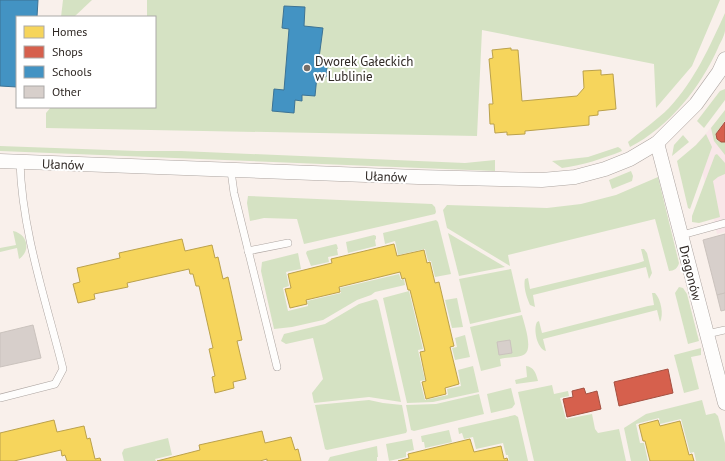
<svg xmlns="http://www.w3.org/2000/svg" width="725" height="461" font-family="'PT Sans',sans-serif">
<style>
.commercial{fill:#f9e7e9}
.green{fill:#d5e2c3}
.homes{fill:#f6d55c;stroke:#bba14c}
.shops{fill:#d6604d;stroke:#a45041}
.schools{fill:#4393c3;stroke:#3d7394}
.building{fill:#d7cfcb;stroke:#cac2bd}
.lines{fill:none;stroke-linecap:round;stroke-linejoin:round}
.lane-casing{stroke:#ada5a1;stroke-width:8}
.street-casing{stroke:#ada5a1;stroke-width:15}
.lane{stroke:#fefdfc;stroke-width:7}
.street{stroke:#fefdfc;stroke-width:14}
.poi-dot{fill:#766f6a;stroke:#fff;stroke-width:1.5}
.labels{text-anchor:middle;stroke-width:4;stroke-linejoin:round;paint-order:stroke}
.poi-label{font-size:13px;fill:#302925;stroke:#fff;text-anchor:start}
.street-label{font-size:13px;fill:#302925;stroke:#fff}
</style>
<rect width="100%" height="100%" fill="#f9f0eb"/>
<polygon class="commercial" points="725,111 725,232 717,234 696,145"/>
<g class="green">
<polygon points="63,0 92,0 74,17 61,17"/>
<polygon points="147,0 720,0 692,66 656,108 654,64 482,30 477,136 46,128 46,113 51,107 155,107 155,17 147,17"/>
<path d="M 725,13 C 725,19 725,25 725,31 C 724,37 720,43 718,48 C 700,88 669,127 630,147 L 628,142 C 642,130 656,121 669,108 C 695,80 710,46 725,13 Z"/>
<polygon points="725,89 725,100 704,128 697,121 720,91"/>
<polygon points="725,110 725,121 717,132 716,136 718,141 725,142 725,155 714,141 711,128"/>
<polygon points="706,134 712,147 690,209 688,208 677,161 696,145"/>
<polygon points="683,135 689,142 672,156 674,145"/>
<polygon points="0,146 137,151 181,151 465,163 495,160 495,171 0,151"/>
<path d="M 618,147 L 621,149 L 622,151 C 602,159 583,165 562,168 L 552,161 L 588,157 Z"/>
<polygon points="717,154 725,163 725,174 718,177 713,181 720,217 699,223 692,222 692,216 715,155"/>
<polygon points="631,171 633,176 632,181 612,189 609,180"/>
<path d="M 658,177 L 679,263 C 678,268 674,271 669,271 L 655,219 L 508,255 L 510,266 L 447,228 L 443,210 L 447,205 L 547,208 L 581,204 L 616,195 Z"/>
<polygon points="248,196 432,204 435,207 436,212 435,214 304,244 297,219 264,218 250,221 247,203"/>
<polygon points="436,220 438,222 451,274 435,277 431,261 428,261 425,249 398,255 395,241 385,244 383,233"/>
<path d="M 13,231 C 28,234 31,251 19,259 L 17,248 L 0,252 L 0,248 L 16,245 Z"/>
<polygon points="448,233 505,267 459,276"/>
<polygon points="374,235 376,236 376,239 375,240 376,246 348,253 346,242"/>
<polygon points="336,244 337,245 338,249 337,249 338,255 328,257 329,262 311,266 306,253 307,251"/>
<path d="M 641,249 L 644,249 L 647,253 L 652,273 L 649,279 L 646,267 L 533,295 L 535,307 L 530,305 C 527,298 523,287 525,279 L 528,278 L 530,289 L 638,263 L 644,261 Z"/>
<polygon points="298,253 301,269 286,272 289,286 283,288 288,311 308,306 307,301 341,293 340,288 399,274 401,280 404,279 405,285 375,292 371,295 357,300 323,320 292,327 274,329 261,271 262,262"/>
<polygon points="511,269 521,312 470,324 459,279"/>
<polygon points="679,287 683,288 687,294 699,341 688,344 675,293"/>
<polygon points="409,291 423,349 418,350 425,380 420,381 425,400 448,395 447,389 461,386 458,370 473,366 479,392 433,402 407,403 383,298"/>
<path d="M 652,293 L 655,293 C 661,299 664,315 660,322 L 657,310 L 543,339 L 546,351 C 537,349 533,329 537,322 L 539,321 L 542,333 L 648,306 L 654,305 Z"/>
<polygon points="457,298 463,327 452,328 445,300"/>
<polygon points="376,299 378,301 401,402 369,397 314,403 312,393 323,379 313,338 286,344 281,341 284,334 325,324 359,304"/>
<path d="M 522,315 C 524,323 533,348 525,354 C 519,358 507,357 500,359 L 501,366 L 481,371 L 470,327 Z"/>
<polygon points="465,335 470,357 455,360 452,348 457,347 455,338"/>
<polygon points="701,348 701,355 691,357 699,389 684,393 674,355"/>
<path d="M 526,366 C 534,367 536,373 538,381 L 516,384 L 515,380 L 527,377 Z"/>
<polygon points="552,385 554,394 568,391 569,396 560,398 566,419 592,414 595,429 598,433 619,429 626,461 534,461 518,392"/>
<polygon points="511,388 515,404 512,408 491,413 487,394"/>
<polygon points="479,394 484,414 414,431 411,430 406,405 436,404"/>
<polygon points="369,400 383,403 402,405 407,431 406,433 327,450 325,449 315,405"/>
<polygon points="702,400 706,415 715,413 718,416 725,443 725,461 696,461 694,452 690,453 681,419 660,424 659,418 636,424 640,443 644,443 648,461 631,461 624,428 646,414"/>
<polygon points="515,415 518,417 528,461 509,461 508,455 506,455 503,443 476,449 473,437 464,439 462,433 459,434 458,428"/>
<polygon points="449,430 452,442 425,448 424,442 422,442 421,436"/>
<polygon points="168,438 172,455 155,459 156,461 124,461 122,453 124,449"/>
<polygon points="412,439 414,450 406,452 406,457 389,461 386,444"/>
<polygon points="377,446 378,457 377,457 377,461 328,461 330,457"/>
</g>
<g class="homes">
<polygon points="511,48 511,50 518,50 522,101 577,96 584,88 583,71 601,70 601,75 613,74 616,109 598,111 598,115 589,116 589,125 525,131 525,134 507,135 507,132 495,133 494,124 490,124 489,104 493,104 489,59 493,58 492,50"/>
<polygon points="182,239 185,251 212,245 215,258 218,257 223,279 228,277 242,340 237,341 246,379 233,382 234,388 215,393 212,377 215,376 209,349 213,348 199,286 196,286 193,274 190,274 189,269 127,283 128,287 94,294 95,299 78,303 73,284 80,282 77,268 120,258 119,253"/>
<polygon points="394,244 397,256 424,250 427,263 430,262 435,283 439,282 454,346 450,347 459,384 445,388 446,394 426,399 422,382 426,381 420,352 425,351 410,290 408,290 405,278 402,279 400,272 339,287 340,292 306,300 307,304 290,308 285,289 291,288 288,274 332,263 331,259"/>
<polygon points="54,420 57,432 84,426 87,439 90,438 95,459 100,458 101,461 67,461 65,455 62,456 61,450 14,461 0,461 0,433"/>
<polygon points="658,420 660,426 680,421 689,455 692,454 694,461 650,461 645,441 643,441 639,425"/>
<polygon points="262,431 265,443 291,437 295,450 298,449 301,461 267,461 267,459 260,461 157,461 200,450 199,445"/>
<polygon points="470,439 474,452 501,446 504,459 507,458 508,461 398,461 409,458 408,454"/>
</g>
<g class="shops">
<polygon points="725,122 725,142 721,142 717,139 716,134"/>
<polygon points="668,369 673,393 619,406 614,382"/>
<polygon points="584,388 586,394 597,391 601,409 567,417 563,399 573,397 572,391"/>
</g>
<g class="schools">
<polygon points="0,0 38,0 37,17 17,17 17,87 0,86"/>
<polygon points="284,6 305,7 304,26 323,28 319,58 328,59 326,77 317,76 315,96 302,95 302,101 295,100 294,113 272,111 274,89 284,90 289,29 282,28"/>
</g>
<g class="building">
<polygon points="725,234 725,293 717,295 703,240"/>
<polygon points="725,293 725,310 721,311 717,295"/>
<polygon points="33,325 41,358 0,367 0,333"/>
<polygon points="510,340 512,353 499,355 497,342"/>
</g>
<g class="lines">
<g class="lane-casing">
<g id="lane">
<polyline points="231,171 234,193 277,367"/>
<polyline points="682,235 725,223"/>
<polyline points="248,251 288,243"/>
<polyline points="707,334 725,330"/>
<path d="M 0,398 L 55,384 L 63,369 C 46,301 22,232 20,162"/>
</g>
</g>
<g class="street-casing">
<g id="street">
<polyline points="657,143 725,403"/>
<polyline points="0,161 418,177 542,180 575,177 605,169 630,159 657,143 696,104 719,72 725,59"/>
</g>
</g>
<use href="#lane" class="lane"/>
<use href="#street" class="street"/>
</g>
<circle class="poi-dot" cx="307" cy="68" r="4"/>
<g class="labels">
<g class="poi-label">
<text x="315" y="66">Dworek Gałeckich<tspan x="315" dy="15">w Lublinie</tspan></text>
</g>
<g class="street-label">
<text transform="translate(63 164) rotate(2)" y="5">Ułanów</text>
<text transform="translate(386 176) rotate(2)" y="5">Ułanów</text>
<text transform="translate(691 273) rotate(76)" y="5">Dragonów</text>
</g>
</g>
<rect x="16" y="16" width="140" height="92" fill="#ffffff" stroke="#aca9a8"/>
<rect x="24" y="26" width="20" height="12" fill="#f6d55c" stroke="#aca9a8"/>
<text x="52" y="36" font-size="12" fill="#302925">Homes</text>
<rect x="24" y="46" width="20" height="12" fill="#d6604d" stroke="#aca9a8"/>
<text x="52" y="56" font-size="12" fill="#302925">Shops</text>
<rect x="24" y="66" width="20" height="12" fill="#4393c3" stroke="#aca9a8"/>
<text x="52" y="76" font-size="12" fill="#302925">Schools</text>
<rect x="24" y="86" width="20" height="12" fill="#d7cfcb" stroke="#aca9a8"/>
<text x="52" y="96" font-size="12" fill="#302925">Other</text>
</svg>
